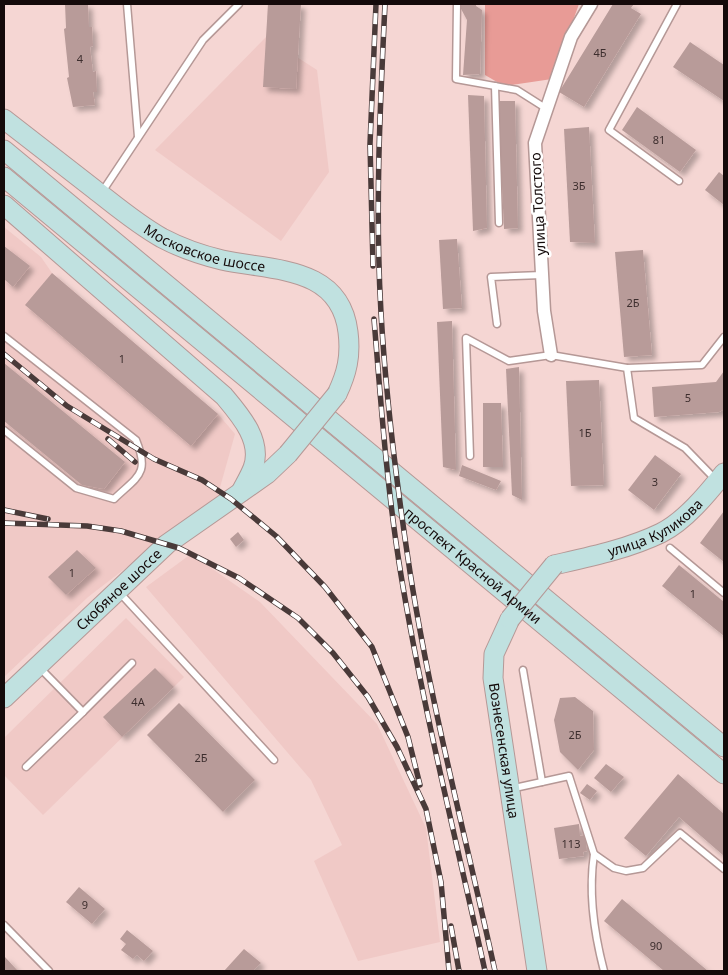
<svg xmlns="http://www.w3.org/2000/svg" width="728" height="975" font-family="'Noto Sans',sans-serif">
<style>
.built{fill:#f0c9c6}
.green{fill:#e89b96}
.building{fill:#b89b99;filter:url(#shadow)}
.lines{fill:none;stroke-linecap:round;stroke-linejoin:round}
.service-casing{stroke:#b59896;stroke-width:9}
.minor-casing{stroke:#b59896;stroke-width:15}
.secondary-casing{stroke:#b59896;stroke-width:21}
.service{stroke:#fff;stroke-width:6}
.minor{stroke:#fff;stroke-width:12}
.secondary{stroke:#c0e1e0;stroke-width:19}
.rail-casing{stroke:#493a39;stroke-width:5.5}
.rail{stroke:#fff;stroke-width:4;stroke-dasharray:11;stroke-linecap:butt}
.secondary-bridge-casing{stroke:#b59896;stroke-width:21;stroke-linecap:butt}
.secondary-bridge{stroke:#c0e1e0;stroke-width:19}
.labels{text-anchor:middle;stroke-width:5;stroke-linejoin:round;paint-order:stroke}
.number-label{font-size:11px;fill:#3d2e2e}
.street-label{font-size:14px;fill:#140a0a;stroke:#fff}
</style>
<defs>
<filter id="shadow"><feDropShadow dx="4.5" dy="4.5" stdDeviation="2.5" flood-color="#0004"/></filter>
</defs>
<rect width="100%" height="100%" fill="#f5d6d3"/>
<g class="built">
<polygon points="266,37 317,70 329,172 281,241 155,150"/>
<polygon points="4,227 41,257 52,273 218,414 235,434 217,498 88,597 4,677"/>
<polygon points="191,554 260,602 377,724 426,828 440,942 358,961 314,861 342,845 311,780 146,587"/>
<polygon points="126,618 184,677 43,815 4,775 4,738"/>
</g>
<polygon class="green" points="485,4 579,4 552,79 504,86 485,75"/>
<g class="building">
<polygon points="65,4 88,4 89,27 92,27 93,46 90,47 93,72 96,71 97,92 93,92 95,105 73,107 67,78 69,77 64,29 66,28"/>
<polygon points="268,4 301,4 296,89 263,87"/>
<polygon points="461,4 476,4 476,6 482,10 480,74 463,75 467,20 460,7"/>
<polygon points="613,4 634,4 631,8 641,14 584,107 559,92"/>
<polygon points="690,42 724,65 724,101 673,67"/>
<polygon points="468,95 484,96 487,228 473,231"/>
<polygon points="498,101 515,101 518,228 504,229"/>
<polygon points="637,107 696,150 680,172 622,130"/>
<polygon points="589,127 595,243 570,242 564,129"/>
<polygon points="719,172 724,176 724,205 705,190"/>
<polygon points="457,239 462,308 443,309 439,240"/>
<polygon points="4,246 30,266 13,287 4,279"/>
<polygon points="643,250 652,355 624,357 615,252"/>
<polygon points="52,273 218,414 191,446 25,305"/>
<polygon points="452,321 456,470 443,467 437,322"/>
<polygon points="4,363 125,462 104,489 82,485 4,421"/>
<polygon points="519,367 522,500 512,495 506,369"/>
<polygon points="724,371 724,409 719,412 654,417 652,387 716,382"/>
<polygon points="599,380 604,485 571,486 566,381"/>
<polygon points="483,403 501,403 503,467 483,467"/>
<polygon points="655,455 681,474 654,510 628,490"/>
<polygon points="462,465 501,481 496,490 459,476"/>
<polygon points="724,511 724,562 700,543"/>
<polygon points="238,532 244,540 236,547 230,539"/>
<polygon points="77,550 96,568 66,595 48,577"/>
<polygon points="679,565 724,602 724,636 662,586"/>
<polygon points="155,668 174,687 122,737 103,717"/>
<polygon points="575,697 593,711 594,750 578,770 560,752 554,720 560,698"/>
<polygon points="179,703 255,780 223,812 147,735"/>
<polygon points="606,764 624,777 611,792 594,778"/>
<polygon points="678,774 724,814 724,856 679,817 646,856 624,838"/>
<polygon points="587,784 597,791 590,800 580,793"/>
<polygon points="579,824 580,836 585,835 587,851 583,852 584,856 559,859 554,828"/>
<polygon points="79,887 105,909 92,924 66,902"/>
<polygon points="622,899 708,971 664,971 604,921"/>
<polygon points="127,930 153,951 144,961 137,955 133,959 121,950 126,944 120,939"/>
<polygon points="244,949 261,963 253,971 224,971"/>
<polygon points="4,956 18,971 4,971"/>
</g>
<g class="lines">
<g class="service-casing">
<g id="service">
<polyline points="127,4 138,137"/>
<polyline points="457,4 456,79 517,90 547,109"/>
<polyline points="677,4 609,130 679,181"/>
<polyline points="495,86 499,223"/>
<polyline points="102,192 203,40 239,4"/>
<polyline points="497,324 491,277 542,275"/>
<path d="M 4,336 L 136,440 C 150,474 138,476 114,499 L 76,488 L 4,430"/>
<polyline points="627,368 702,365 724,337"/>
<polyline points="470,456 466,338 509,361 551,355 627,368 634,418 685,448 716,480"/>
<polyline points="670,548 724,593"/>
<polyline points="119,592 274,760"/>
<polyline points="40,668 83,712 132,663"/>
<polyline points="523,670 542,782"/>
<polyline points="26,767 83,712"/>
<polyline points="510,789 569,776 594,854 614,868 626,871 643,868 680,833 724,869"/>
<path d="M 594,854 C 588,894 594,933 604,971"/>
<polyline points="4,925 49,971"/>
</g>
</g>
<g class="minor-casing">
<polyline id="minor" points="551,355 544,311 535,143 571,37 591,4"/>
</g>
<g class="secondary-casing">
<g id="secondary">
<path id="s1" d="M 4,119 C 34,142 64,166 94,189 C 116,206 137,224 162,238 C 181,248 201,255 222,260 C 271,271 340,265 348,332 C 351,356 347,373 337,394"/>
<polyline points="4,150 724,747"/>
<path id="s2" d="M 4,177 L 724,774"/>
<path d="M 4,205 L 224,396 C 240,415 263,441 253,468 C 250,476 245,484 241,492"/>
<path id="s3" d="M 554,565 C 589,557 628,549 661,533 C 685,521 707,494 724,473"/>
<path id="s4" d="M 510,619 L 494,654 L 493,678 L 537,971"/>
<path id="s5" d="M 4,698 L 167,544 L 267,474 L 288,454"/>
</g>
</g>
<use href="#service" class="service"/>
<use href="#minor" class="minor"/>
<use href="#secondary" class="secondary"/>
<g class="rail-casing">
<g id="rail">
<path d="M 385,4 C 380,107 375,210 381,313 C 386,400 397,487 410,572 C 431,706 466,838 495,971"/>
<polyline points="373,266 370,144 376,4"/>
<path d="M 374,319 C 381,404 387,490 401,575 C 423,708 456,839 485,971"/>
<polyline points="4,354 67,406 154,459 202,480 231,499 276,536 325,587 372,647 408,737 420,785"/>
<polyline points="108,439 135,462"/>
<polyline points="4,510 48,519"/>
<polyline points="4,523 87,526 121,531 179,548 239,578 298,618 333,653 368,697 397,747 426,809 441,882 449,971"/>
<polyline points="451,926 459,971"/>
</g>
</g>
<use href="#rail" class="rail"/>
<g class="secondary-bridge-casing">
<g id="secondary-bridge">
<polyline points="288,454 337,394"/>
<polyline points="510,619 554,565"/>
</g>
</g>
<use href="#secondary-bridge" class="secondary-bridge"/>
</g>
<g class="labels">
<g class="number-label">
<text x="600" y="57">4Б</text>
<text x="80" y="63">4</text>
<text x="659" y="144">81</text>
<text x="579" y="190">3Б</text>
<text x="633" y="307">2Б</text>
<text x="122" y="363">1</text>
<text x="688" y="402">5</text>
<text x="585" y="437">1Б</text>
<text x="655" y="486">3</text>
<text x="72" y="577">1</text>
<text x="693" y="598">1</text>
<text x="138" y="706">4А</text>
<text x="575" y="739">2Б</text>
<text x="201" y="762">2Б</text>
<text x="571" y="848">113</text>
<text x="85" y="909">9</text>
<text x="656" y="950">90</text>
</g>
<g class="street-label">
<text transform="translate(538 204) rotate(-93)" y="5">улица Толстого</text>
<text dy="5" stroke="none"><textPath href="#s1" startOffset="242">Московское шоссе</textPath></text>
<text dy="5" stroke="none"><textPath href="#s3" startOffset="109">улица Куликова</textPath></text>
<text dy="5" stroke="none"><textPath href="#s2" startOffset="609">проспект Красной Армии</textPath></text>
<text dy="5" stroke="none"><textPath href="#s5" startOffset="158">Скобяное шоссе</textPath></text>
<text dy="5" stroke="none"><textPath href="#s4" startOffset="136">Вознесенская улица</textPath></text>
</g>
</g>
<rect width="728" height="975" fill="none" stroke="#140a0a" stroke-width="10"/>
</svg>
